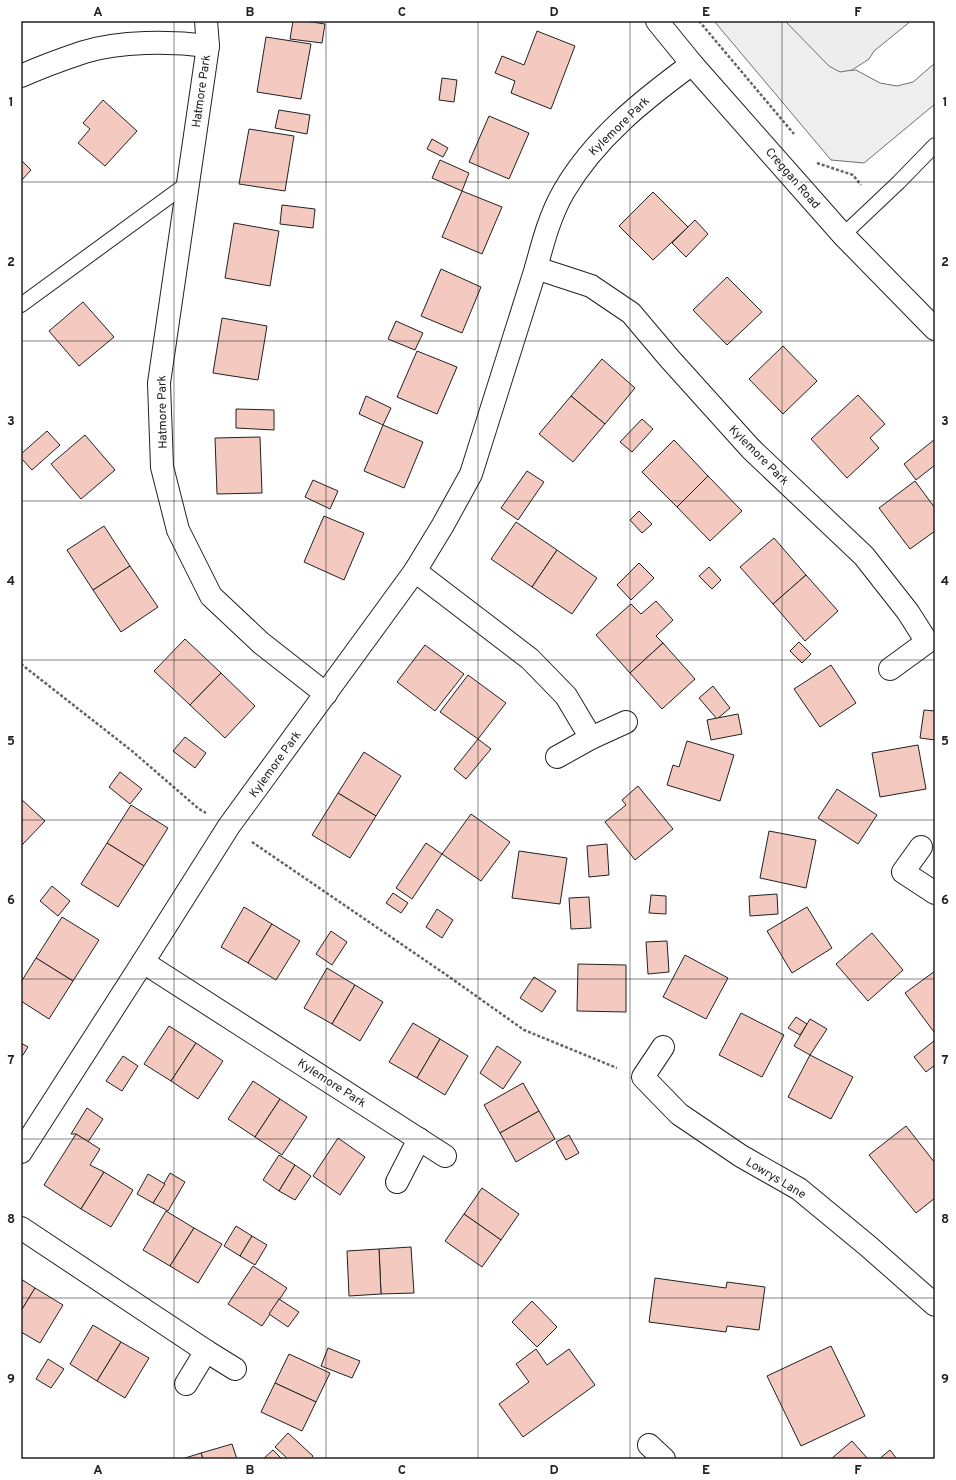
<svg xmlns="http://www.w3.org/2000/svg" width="956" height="1480" font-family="Overpass,sans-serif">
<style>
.green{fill:#eee;stroke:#6f6f6f}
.parking{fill:#ededed;stroke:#6f6f6f}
.building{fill:#f3c9c0;stroke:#222}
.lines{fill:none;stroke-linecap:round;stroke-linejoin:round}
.lane-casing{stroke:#222;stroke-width:16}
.street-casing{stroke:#222;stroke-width:24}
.secondary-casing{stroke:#222;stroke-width:24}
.path{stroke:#646464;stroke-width:2.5;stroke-dasharray:3 2;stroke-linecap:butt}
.lane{stroke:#fff;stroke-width:14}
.street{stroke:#fff;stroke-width:22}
.secondary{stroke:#fff;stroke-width:22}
.grid{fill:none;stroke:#222;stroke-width:1;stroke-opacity:0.55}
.labels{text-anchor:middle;stroke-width:3;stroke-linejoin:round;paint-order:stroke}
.street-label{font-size:12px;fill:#222;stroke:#fff}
.neatline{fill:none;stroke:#222;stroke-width:1.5}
.grid-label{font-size:13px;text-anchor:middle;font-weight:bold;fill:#222}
</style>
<rect width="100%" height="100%" fill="#fff"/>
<polygon class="green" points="714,21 788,21 838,71 856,70 880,83 897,86 913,82 935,63 935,104 864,163 831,160"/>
<polygon class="parking" points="785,21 911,21 874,51 869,59 852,70 840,72 829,66"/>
<g class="building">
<polygon points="293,21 305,21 325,24 322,43 290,39"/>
<polygon points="537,31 575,46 551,109 511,93 515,81 495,73 502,56 524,65"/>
<polygon points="266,37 311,44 301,99 257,92"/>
<polygon points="442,78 457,80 454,102 439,100"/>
<polygon points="103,100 137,131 105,166 78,143 90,129 83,123"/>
<polygon points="279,110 310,115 307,134 275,128"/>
<polygon points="489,116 529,133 509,179 469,162"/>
<polygon points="249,129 294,136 285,191 239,184"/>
<polygon points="432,139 448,148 443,157 427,149"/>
<polygon points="21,160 31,170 21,181"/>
<polygon points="440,160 469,173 462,191 432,178"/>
<polygon points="462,191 502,207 482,254 442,237"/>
<polygon points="653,192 688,227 653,260 619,226"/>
<polygon points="282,205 315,209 313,228 280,224"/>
<polygon points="695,220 708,234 686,257 672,243"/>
<polygon points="234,223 279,231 270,286 225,278"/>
<polygon points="441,269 481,287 462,333 421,316"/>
<polygon points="727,277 762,312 727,345 693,310"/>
<polygon points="83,302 114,337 79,366 49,331"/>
<polygon points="222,318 267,326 258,380 213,373"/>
<polygon points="396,321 423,333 415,350 388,339"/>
<polygon points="783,346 817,381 783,414 749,379"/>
<polygon points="417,351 457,367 437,414 397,397"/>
<polygon points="602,359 635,388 605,424 571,396"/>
<polygon points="858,395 885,424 870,438 879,448 847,478 811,439"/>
<polygon points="366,396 391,408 383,425 359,414"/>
<polygon points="571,396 605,424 573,462 539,434"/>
<polygon points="236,409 274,410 274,430 236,428"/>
<polygon points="642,419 653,429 632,452 620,442"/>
<polygon points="383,425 423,442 404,488 364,471"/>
<polygon points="47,431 60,445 32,470 21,458 21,454"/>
<polygon points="85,435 115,470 81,499 51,464"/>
<polygon points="260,437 262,493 217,494 215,438"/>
<polygon points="935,439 935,465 916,480 904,464"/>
<polygon points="674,440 708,476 677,507 642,472"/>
<polygon points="527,471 544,482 518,520 501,508"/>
<polygon points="708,476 742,511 710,541 677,507"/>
<polygon points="313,480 338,491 330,509 305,497"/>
<polygon points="915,481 935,508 935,531 910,549 879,508"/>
<polygon points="639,511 652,524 642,533 630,520"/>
<polygon points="324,516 364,533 344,580 304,562"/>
<polygon points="516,522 557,550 532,587 491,559"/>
<polygon points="104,526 130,566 93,590 67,550"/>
<polygon points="774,538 806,575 773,604 740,567"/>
<polygon points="557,550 597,578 572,614 532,587"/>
<polygon points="639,563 654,578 631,600 617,585"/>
<polygon points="130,566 158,607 121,632 93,590"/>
<polygon points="709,567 721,580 712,589 699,576"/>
<polygon points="806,575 838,611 805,641 773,604"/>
<polygon points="656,601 673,620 656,636 663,643 630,673 596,635 631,604 641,614"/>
<polygon points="185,639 221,673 190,705 154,671"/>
<polygon points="799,642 811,654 802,663 790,651"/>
<polygon points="663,643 695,679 662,709 630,673"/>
<polygon points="425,645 464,674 435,711 397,682"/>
<polygon points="831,665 856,703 820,727 794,689"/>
<polygon points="221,673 255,706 225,738 190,705"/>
<polygon points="468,675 506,703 478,739 440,712"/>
<polygon points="713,686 730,708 717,719 699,698"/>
<polygon points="924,710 935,711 935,740 920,738"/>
<polygon points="738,714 742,734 711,740 707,720"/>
<polygon points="185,737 206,753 195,768 173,751"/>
<polygon points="478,739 491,749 466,779 454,769"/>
<polygon points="687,741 734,755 720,801 667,785 673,765 679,767"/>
<polygon points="918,745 926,789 880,797 872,753"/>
<polygon points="364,752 401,776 376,816 338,793"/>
<polygon points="120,772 142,789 130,804 109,787"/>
<polygon points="638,786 673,829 635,860 605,822 626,805 622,800"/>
<polygon points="837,789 877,815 858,844 818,818"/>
<polygon points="338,793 376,816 350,858 312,835"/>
<polygon points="21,799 45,821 21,846"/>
<polygon points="131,805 168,828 144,866 107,843"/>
<polygon points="471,814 510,842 481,881 442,854"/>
<polygon points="769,831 816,840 806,888 760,878"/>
<polygon points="107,843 144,866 118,907 81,884"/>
<polygon points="426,843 442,854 412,899 396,888"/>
<polygon points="607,844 609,875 589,877 587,846"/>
<polygon points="519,851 567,858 560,904 512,898"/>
<polygon points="52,886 70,901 58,916 40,901"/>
<polygon points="393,893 408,903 401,913 386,903"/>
<polygon points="777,894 778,914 750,916 749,896"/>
<polygon points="651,895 666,896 666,914 649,913"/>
<polygon points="589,897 591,928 571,929 569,898"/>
<polygon points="244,907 272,924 248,963 221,947"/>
<polygon points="807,907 832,948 792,973 767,931"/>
<polygon points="437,909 453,920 442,938 426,927"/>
<polygon points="62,917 99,940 73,981 36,958"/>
<polygon points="272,924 300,941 276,980 248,963"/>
<polygon points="331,931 347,942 332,965 316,954"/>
<polygon points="872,933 903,970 868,1001 836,964"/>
<polygon points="667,941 669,972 648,974 646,942"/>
<polygon points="685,955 728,978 706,1019 663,997"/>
<polygon points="36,958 73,981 49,1019 21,1001 21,982"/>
<polygon points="578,964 626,965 626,1012 577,1011"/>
<polygon points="327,968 355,985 332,1024 304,1008"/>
<polygon points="935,971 935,1031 934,1032 905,993"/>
<polygon points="534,977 556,991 542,1012 520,998"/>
<polygon points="355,985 383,1002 360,1041 332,1024"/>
<polygon points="741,1013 784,1035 762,1077 719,1055"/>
<polygon points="796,1017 807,1024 800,1035 788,1028"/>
<polygon points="810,1019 827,1029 810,1055 794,1046"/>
<polygon points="413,1023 440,1039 417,1078 389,1062"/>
<polygon points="169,1026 196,1043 171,1081 144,1064"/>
<polygon points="440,1039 468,1056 445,1095 417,1078"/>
<polygon points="935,1040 935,1065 926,1072 914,1057"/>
<polygon points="21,1043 28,1047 21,1058"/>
<polygon points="196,1043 223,1061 198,1099 171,1081"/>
<polygon points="497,1046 521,1062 503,1089 480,1073"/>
<polygon points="810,1055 853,1077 831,1119 788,1097"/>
<polygon points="123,1056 138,1066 122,1091 106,1081"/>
<polygon points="253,1081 280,1099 255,1137 228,1119"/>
<polygon points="523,1083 539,1111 500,1133 484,1105"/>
<polygon points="280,1099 307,1117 282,1155 255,1137"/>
<polygon points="87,1108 103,1119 88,1142 76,1134 71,1134"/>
<polygon points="539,1111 555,1139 516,1162 500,1133"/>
<polygon points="906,1126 935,1163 935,1198 916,1213 869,1155"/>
<polygon points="76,1134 100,1149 90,1165 104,1172 81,1209 44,1185"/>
<polygon points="569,1135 579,1153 566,1160 556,1142"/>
<polygon points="338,1138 365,1157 340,1195 313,1176"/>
<polygon points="279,1155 295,1165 279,1191 263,1180"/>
<polygon points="295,1165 311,1176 295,1200 279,1191"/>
<polygon points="104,1172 133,1190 111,1227 81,1209"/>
<polygon points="170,1173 185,1182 168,1211 153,1203"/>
<polygon points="148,1174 165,1184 153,1203 137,1194"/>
<polygon points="482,1188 519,1214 501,1240 464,1214"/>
<polygon points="166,1211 194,1228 170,1266 143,1250"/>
<polygon points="464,1214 501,1240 482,1267 445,1241"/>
<polygon points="236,1226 252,1236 240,1256 224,1246"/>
<polygon points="194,1228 222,1244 198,1283 170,1266"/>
<polygon points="252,1236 267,1245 255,1265 240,1256"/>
<polygon points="411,1247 414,1293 381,1294 379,1249"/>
<polygon points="379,1249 381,1294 349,1296 347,1251"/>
<polygon points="253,1266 287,1288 262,1326 228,1304"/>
<polygon points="655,1278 726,1288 727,1282 765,1287 759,1330 727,1326 726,1332 649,1322"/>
<polygon points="21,1279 35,1288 21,1311"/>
<polygon points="35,1288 63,1305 40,1343 21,1332 21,1311"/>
<polygon points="279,1299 299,1312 288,1327 269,1314"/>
<polygon points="532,1301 557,1327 537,1347 512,1322"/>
<polygon points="93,1325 121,1342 97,1381 70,1364"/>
<polygon points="121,1342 149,1358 125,1398 97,1381"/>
<polygon points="831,1346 865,1416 801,1446 767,1376"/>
<polygon points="328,1348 360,1361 352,1378 321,1366"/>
<polygon points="536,1349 547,1365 569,1349 595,1385 523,1437 499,1404 529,1382 516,1364"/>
<polygon points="289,1354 330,1373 316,1402 275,1383"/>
<polygon points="48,1359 64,1369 51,1388 36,1379"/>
<polygon points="275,1383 316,1402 302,1431 261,1412"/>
<polygon points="288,1433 313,1456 311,1459 288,1459 275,1447"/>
<polygon points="852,1441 868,1459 831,1459"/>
<polygon points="232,1444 237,1459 203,1459 201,1453"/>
<polygon points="273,1450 282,1459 263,1459"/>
<polygon points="890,1450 897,1459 879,1459"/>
<polygon points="201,1453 203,1459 182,1459"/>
</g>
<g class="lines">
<g class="lane-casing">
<g id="lane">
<polyline points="843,235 899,182 935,145"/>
<polyline points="21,305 188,183"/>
</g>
</g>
<g class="street-casing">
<g id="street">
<polyline points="206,21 208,46 159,383 162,467 178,530 211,596 261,643 326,694"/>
<path d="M 21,76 C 41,67 63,59 84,52 C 120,41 170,41 208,46"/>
<polyline points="536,268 591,286 631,313 669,358 751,449 864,556 908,612 927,642 890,669"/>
<polyline points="415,571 530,659 566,696 591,738"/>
<polyline points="557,757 591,738 626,722"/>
<polyline points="921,847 903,872 935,893"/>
<polyline points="143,962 445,1156"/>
<polyline points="663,1047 643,1077 679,1114 741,1156 799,1189 868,1246 935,1305"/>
<path d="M 21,1152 L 143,962 L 229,826 L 415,571 L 443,525 L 471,474 L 536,268 C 543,242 550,215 564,191 C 595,138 643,100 692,64"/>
<polyline points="397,1182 419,1139"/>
<polyline points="21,1228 206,1351 235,1369"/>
<polyline points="186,1384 206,1351"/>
<polyline points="649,1445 664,1459"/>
</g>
</g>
<g class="secondary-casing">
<polyline id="secondary" points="657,21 692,64 843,235 935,329"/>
</g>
<g class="path">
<polyline points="699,21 794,134"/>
<polyline points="817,163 853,175 861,185"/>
<polyline points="21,664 132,751 199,809 206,813"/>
<polyline points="252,842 448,976 524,1030 617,1068"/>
</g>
<use href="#lane" class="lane"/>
<use href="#street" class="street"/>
<use href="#secondary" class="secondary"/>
</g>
<path class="grid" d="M 174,21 L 174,1459M 326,21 L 326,1459M 478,21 L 478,1459M 630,21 L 630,1459M 782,21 L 782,1459M 21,182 L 935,182M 21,341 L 935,341M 21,501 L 935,501M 21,660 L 935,660M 21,820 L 935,820M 21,979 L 935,979M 21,1139 L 935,1139M 21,1298 L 935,1298"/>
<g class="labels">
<g class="street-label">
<text transform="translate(201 91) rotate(-82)" y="4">Hatmore Park</text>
<text transform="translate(619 126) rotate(-44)" y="4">Kylemore Park</text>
<text transform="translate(793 178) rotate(49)" y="4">Creggan Road</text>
<text transform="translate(162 412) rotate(-91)" y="4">Hatmore Park</text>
<text transform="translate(759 455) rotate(45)" y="4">Kylemore Park</text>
<text transform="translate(275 764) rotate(-54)" y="4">Kylemore Park</text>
<text transform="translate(332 1083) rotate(33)" y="4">Kylemore Park</text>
<text transform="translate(776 1178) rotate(31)" y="4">Lowrys Lane</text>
</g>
</g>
<rect width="956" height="1480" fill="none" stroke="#ffffff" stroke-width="44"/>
<rect x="22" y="22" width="912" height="1436" class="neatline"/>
<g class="grid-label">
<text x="98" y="16">A</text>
<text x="250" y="16">B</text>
<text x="402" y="16">C</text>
<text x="554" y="16">D</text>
<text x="706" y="16">E</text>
<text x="858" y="16">F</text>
<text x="11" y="106">1</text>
<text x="945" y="106">1</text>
<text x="11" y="266">2</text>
<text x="945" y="266">2</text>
<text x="11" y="425">3</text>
<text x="945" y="425">3</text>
<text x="11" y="585">4</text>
<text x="945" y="585">4</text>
<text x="11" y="745">5</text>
<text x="945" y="745">5</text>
<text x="11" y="904">6</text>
<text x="945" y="904">6</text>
<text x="11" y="1064">7</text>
<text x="945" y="1064">7</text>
<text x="11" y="1223">8</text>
<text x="945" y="1223">8</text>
<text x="11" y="1383">9</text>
<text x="945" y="1383">9</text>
<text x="98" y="1474">A</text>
<text x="250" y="1474">B</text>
<text x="402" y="1474">C</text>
<text x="554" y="1474">D</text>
<text x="706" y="1474">E</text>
<text x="858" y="1474">F</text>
</g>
</svg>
